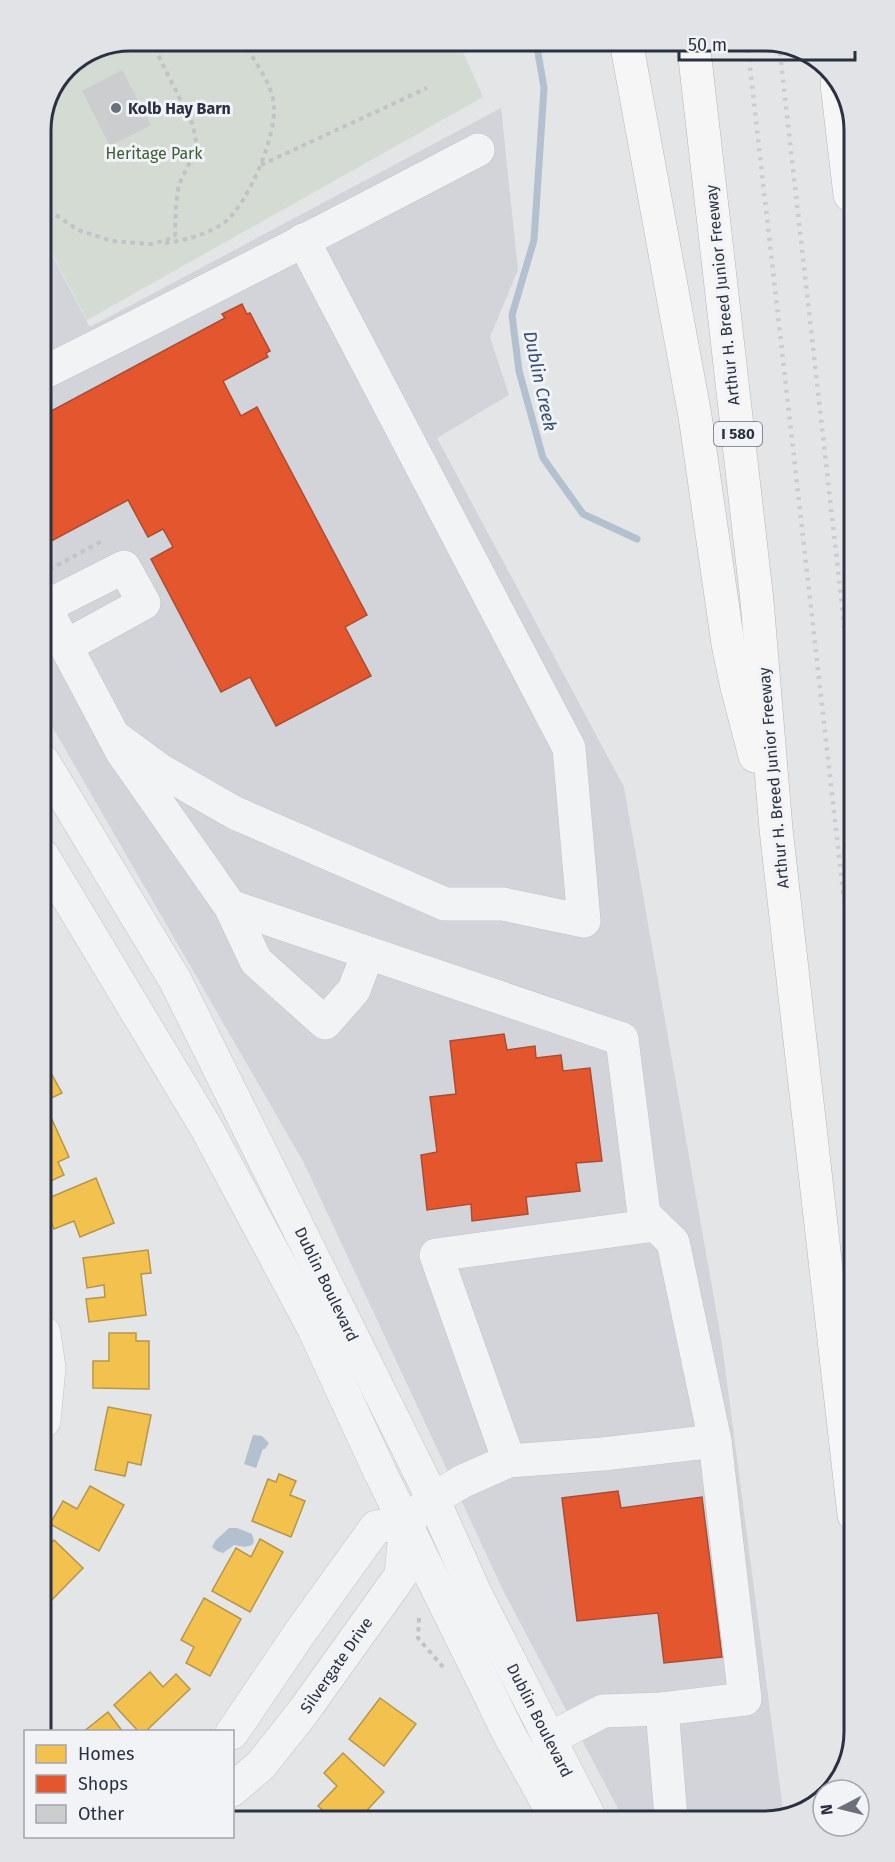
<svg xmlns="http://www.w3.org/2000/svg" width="895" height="1862" font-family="'Fira Sans',sans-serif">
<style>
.built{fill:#d2d4da}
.green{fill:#d3dbd3}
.water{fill:#b3c0d0}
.homes{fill:#f2c14e;stroke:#b6964a;stroke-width:1.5}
.shops{fill:#e4572e;stroke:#ac4c33;stroke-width:1.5}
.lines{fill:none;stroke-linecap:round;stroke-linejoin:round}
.stream{stroke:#b3c0d0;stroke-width:7}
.building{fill:#cbcdcf}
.minor-casing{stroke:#c1c3c5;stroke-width:34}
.highway-casing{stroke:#b5b8bc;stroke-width:34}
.path{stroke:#c2c3c7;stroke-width:4;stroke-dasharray:4.5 4.5;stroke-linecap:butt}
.minor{stroke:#f2f3f4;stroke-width:33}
.highway{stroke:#f6f6f6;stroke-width:33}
.rail{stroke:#cbcccf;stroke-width:4.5;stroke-dasharray:3 6;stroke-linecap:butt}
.poi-dot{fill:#6b707a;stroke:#f1f3f6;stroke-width:2}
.labels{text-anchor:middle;stroke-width:6;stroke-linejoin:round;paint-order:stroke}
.shield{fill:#f1f3f6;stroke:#666b77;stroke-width:1.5}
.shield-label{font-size:15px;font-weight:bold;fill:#2b3140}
.poi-label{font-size:16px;font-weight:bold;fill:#2b3140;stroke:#f1f3f6;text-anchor:start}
.park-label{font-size:16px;fill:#3e5a39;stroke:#f1f3f6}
.street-label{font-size:16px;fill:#2b3140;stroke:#f1f3f6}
.water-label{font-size:18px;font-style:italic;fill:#384e70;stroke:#f1f3f6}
.rim{fill:none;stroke:#2b3140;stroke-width:3}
</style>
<rect width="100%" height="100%" fill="#e3e5e7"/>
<polygon class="built" points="501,108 518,270 490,337 509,395 437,438 624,787 722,1344 784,1817 623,1818 502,1588 304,1163 42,709 41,235 90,327"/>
<polygon class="green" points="130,41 458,41 483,97 87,320 41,233 41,125 67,67"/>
<g class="water">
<polygon points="253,1435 262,1436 269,1443 265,1449 263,1449 256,1468 244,1464"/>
<polygon points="229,1528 237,1528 252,1534 254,1541 252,1545 245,1547 234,1545 223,1553 217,1551 212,1547 215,1541"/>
</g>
<g class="homes">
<polygon points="51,1073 62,1093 43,1102 43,1077"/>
<polygon points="49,1113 69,1157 58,1162 64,1175 44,1184 44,1115"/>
<polygon points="96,1178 114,1223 80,1237 74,1221 54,1229 44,1204 44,1200"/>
<polygon points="148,1250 151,1273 141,1274 146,1315 89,1322 86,1299 105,1297 104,1285 87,1288 83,1258"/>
<polygon points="109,1333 136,1333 136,1341 149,1341 149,1389 93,1388 93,1361 109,1361"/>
<polygon points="108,1407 151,1415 141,1465 128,1462 125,1476 95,1470"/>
<polygon points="279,1474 296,1481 290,1495 305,1501 291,1537 252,1521 268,1479 276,1482"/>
<polygon points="90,1486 124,1505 99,1551 50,1524 63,1501 77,1509"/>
<polygon points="260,1539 283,1552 250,1612 212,1591 236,1548 251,1557"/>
<polygon points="54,1540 83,1568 45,1607 45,1550"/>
<polygon points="204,1598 241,1619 210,1676 186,1663 194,1647 181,1640"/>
<polygon points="150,1672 163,1687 176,1674 190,1689 145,1732 139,1732 114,1705"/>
<polygon points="380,1698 416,1724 384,1766 349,1739"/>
<polygon points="108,1712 123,1732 83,1732"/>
<polygon points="343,1753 384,1792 358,1820 333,1820 318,1806 337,1786 324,1773"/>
</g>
<g class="shops">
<polygon points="242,304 247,314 250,313 270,351 266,353 268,357 223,381 241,416 257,407 367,615 345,627 371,676 276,726 250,677 221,692 151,559 173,547 163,529 148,537 128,500 42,546 42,416 225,318 222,314"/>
<polygon points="504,1034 507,1050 535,1046 536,1058 561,1055 563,1071 590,1068 602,1161 576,1163 580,1191 526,1197 528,1214 472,1221 471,1204 427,1210 421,1155 437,1152 430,1097 456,1094 450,1041"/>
<polygon points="618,1491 621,1508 702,1497 722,1657 664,1663 658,1613 577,1621 562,1498"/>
</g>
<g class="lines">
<polyline class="stream" points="536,41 544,88 534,240 512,315 519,371 543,458 583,514 637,539"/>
</g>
<polygon class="building" points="122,70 151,125 110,146 82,91"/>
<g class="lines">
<g class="minor-casing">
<g id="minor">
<path d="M 41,374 C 188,301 333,226 478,150"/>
<polyline points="45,607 124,567 144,603 66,646"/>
<polyline points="42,609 45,607 122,752 230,906 256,961 325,1023 354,990 368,953"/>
<polyline points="114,736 160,770 235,813 445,904 503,904 584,921 569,748 303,240"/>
<polyline points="43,761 175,980 433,1499 475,1593 590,1818"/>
<polyline points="43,856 207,1129 314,1329 380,1472 485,1685 509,1734 556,1818"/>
<polyline points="230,906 622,1039 644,1214 673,1242 715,1441 745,1699 662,1709 603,1711 549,1739"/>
<polyline points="44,1333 49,1368 44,1421"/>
<polyline points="509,1461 436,1255 655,1225"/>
<polyline points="662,1709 671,1817"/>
<polyline points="232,1733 299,1634 376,1527 406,1522 433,1499 463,1481 509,1461 603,1454 715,1441"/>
<polyline points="232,1790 261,1765 303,1712 401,1575 406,1522"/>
</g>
</g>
<g class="highway-casing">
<g id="highway">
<polyline points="626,41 695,416 728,644 737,687 755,756"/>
<polyline points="693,41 757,601 776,829 854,1515"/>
<polyline points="837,84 850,195"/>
</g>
</g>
<g class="path">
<polyline points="261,165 427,88"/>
<polyline points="41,205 78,230 112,241 151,244 167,240 175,235 176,204 179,184 197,148 193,125 151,41"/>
<path d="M 165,243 C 185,240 207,235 225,222 C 249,202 276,137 274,106 C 272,83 254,60 242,41"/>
<polyline points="42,575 45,572 102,541"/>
<polyline points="419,1618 418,1638 443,1667"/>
</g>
<use href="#minor" class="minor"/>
<use href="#highway" class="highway"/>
<g class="rail">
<polyline points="747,41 852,971"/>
<polyline points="779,44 851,686"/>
</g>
</g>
<circle class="poi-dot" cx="116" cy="108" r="6"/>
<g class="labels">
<rect class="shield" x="714" y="422" width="48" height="24" rx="4.5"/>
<g class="shield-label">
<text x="738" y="439">I 580</text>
</g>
<g class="poi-label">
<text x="128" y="114">Kolb Hay Barn</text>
</g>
<g class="park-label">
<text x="154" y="159">Heritage Park</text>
</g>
<g class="street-label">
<text transform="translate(722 295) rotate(-96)" y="6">Arthur H. Breed Junior Freeway</text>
<text transform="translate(773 778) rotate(-95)" y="6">Arthur H. Breed Junior Freeway</text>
<text transform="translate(327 1284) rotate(64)" y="6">Dublin Boulevard</text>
<text transform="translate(336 1665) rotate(-55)" y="6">Silvergate Drive</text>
<text transform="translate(540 1720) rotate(63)" y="6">Dublin Boulevard</text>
</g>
<g class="water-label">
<text transform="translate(540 381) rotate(78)" y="6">Dublin Creek</text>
</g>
</g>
<path d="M0 0H895V1862H0ZM130 51H765A79 79 0 0 1 844 130V1732A79 79 0 0 1 765 1811H130A79 79 0 0 1 51 1732V130A79 79 0 0 1 130 51Z" fill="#e1e3e7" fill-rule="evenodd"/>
<path class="rim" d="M130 51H765A79 79 0 0 1 844 130V1732A79 79 0 0 1 765 1811H130A79 79 0 0 1 51 1732V130A79 79 0 0 1 130 51Z"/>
<rect x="24" y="1730" width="210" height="108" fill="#f1f3f6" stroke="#a2a5ad" stroke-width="1.5"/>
<rect x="36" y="1745" width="30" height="18" fill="#f2c14e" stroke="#a2a5ad" stroke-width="1.5"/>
<text x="78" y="1760" font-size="18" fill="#2b3140">Homes</text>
<rect x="36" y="1775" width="30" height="18" fill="#e4572e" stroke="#a2a5ad" stroke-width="1.5"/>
<text x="78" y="1790" font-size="18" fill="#2b3140">Shops</text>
<rect x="36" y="1805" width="30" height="18" fill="#cbcdcf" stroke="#a2a5ad" stroke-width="1.5"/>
<text x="78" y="1820" font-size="18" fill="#2b3140">Other</text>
<g transform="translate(841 1808) rotate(263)"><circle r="28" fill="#f1f3f6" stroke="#a2a5ad" stroke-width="1.5"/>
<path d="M0-4.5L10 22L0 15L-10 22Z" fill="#6b707a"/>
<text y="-9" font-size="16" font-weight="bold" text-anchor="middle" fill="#2b3140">N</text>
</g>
<path d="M679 51v9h176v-9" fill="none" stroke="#2b3140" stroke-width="3"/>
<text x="688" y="51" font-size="18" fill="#2b3140" stroke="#f1f3f6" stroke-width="4.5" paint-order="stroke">50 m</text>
</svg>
